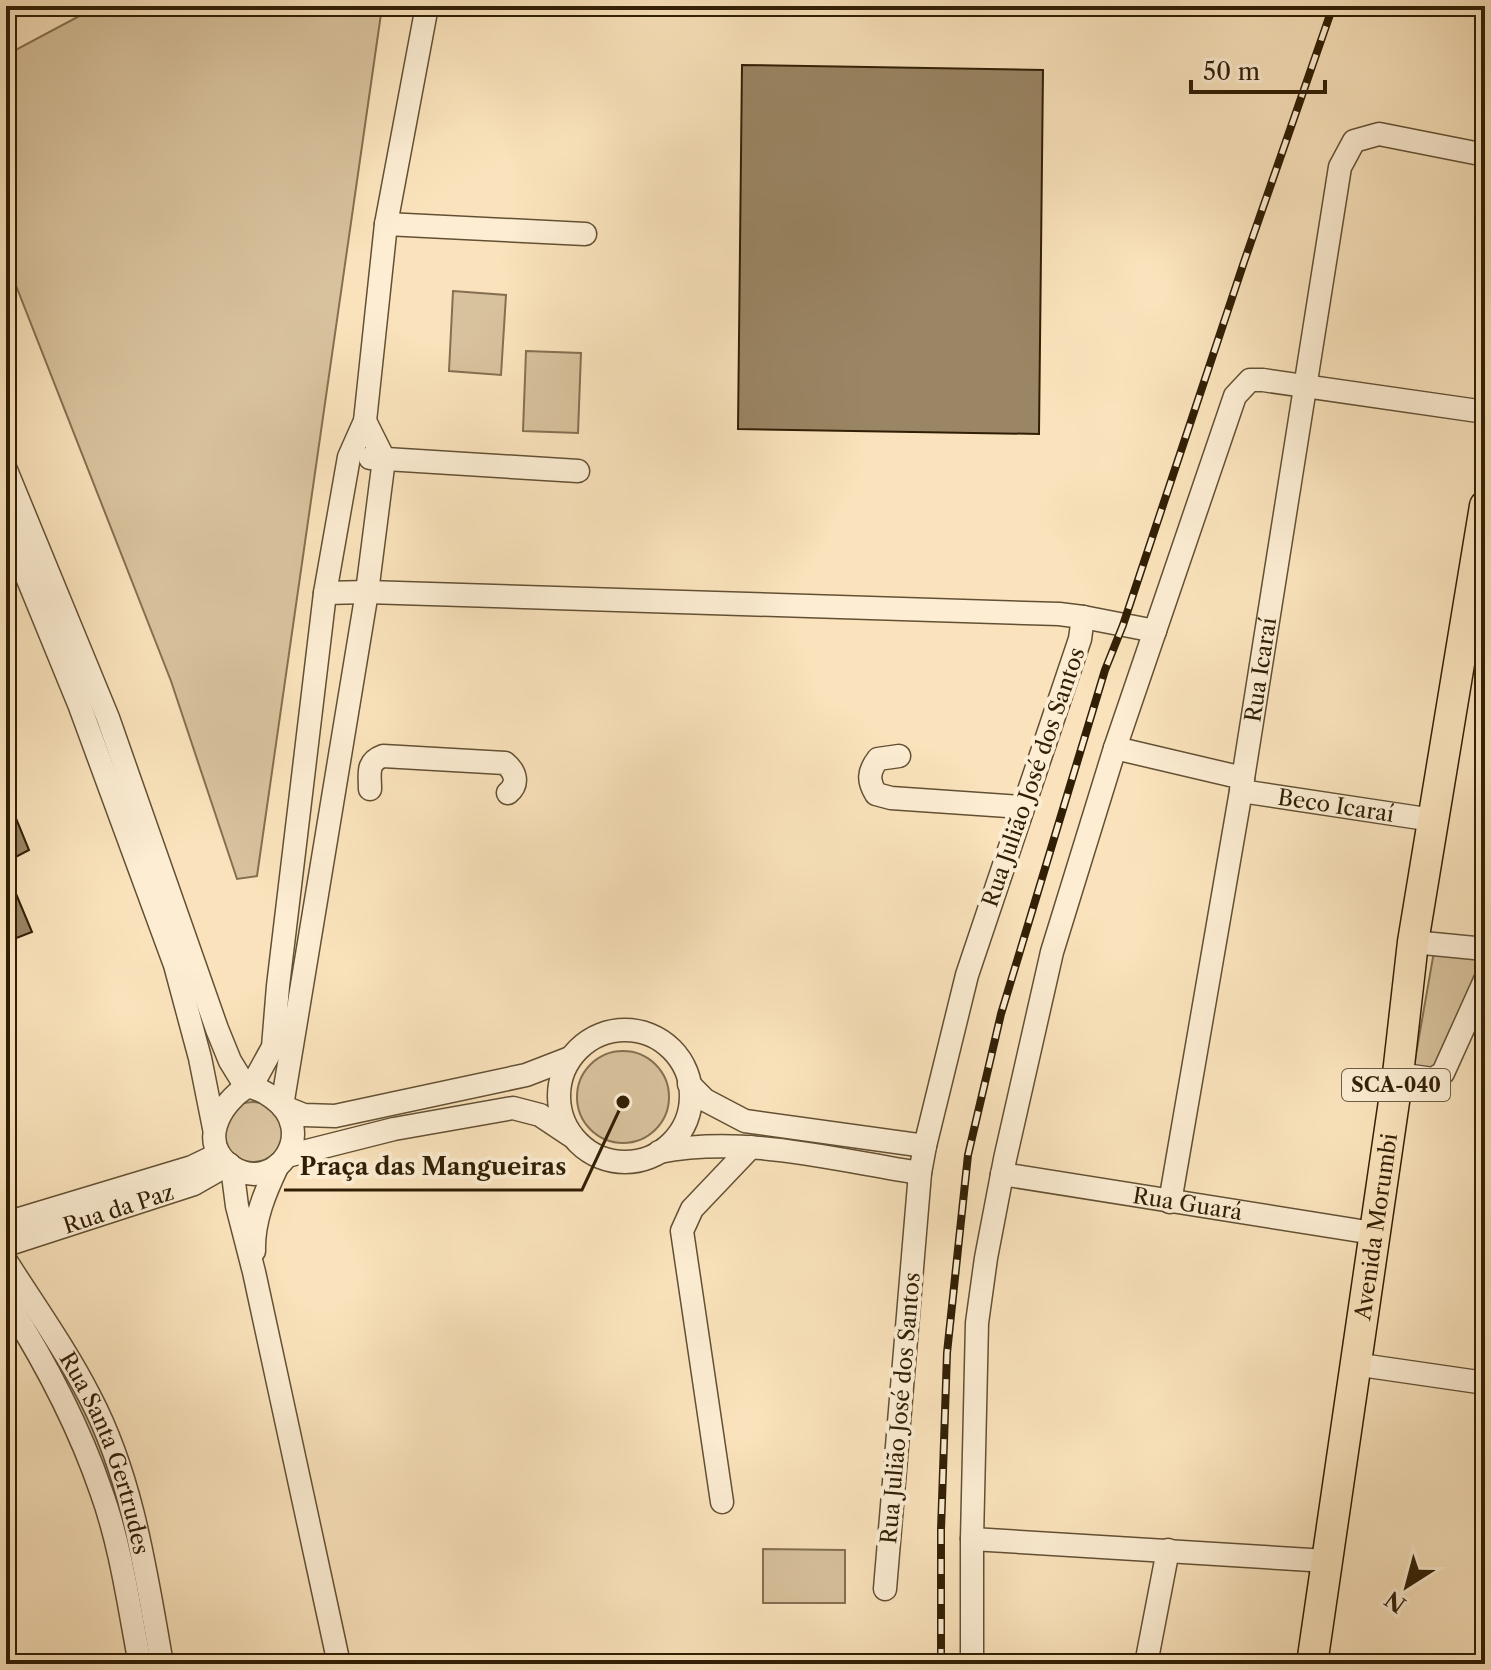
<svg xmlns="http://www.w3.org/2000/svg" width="1491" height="1670" font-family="'Libre Caslon Text',serif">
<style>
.green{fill:#d8c29d;stroke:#847051;stroke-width:2}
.building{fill:#9a8564;stroke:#311f05;stroke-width:2}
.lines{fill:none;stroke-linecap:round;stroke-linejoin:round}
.minor-casing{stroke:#635033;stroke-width:25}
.major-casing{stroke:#311f05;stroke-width:33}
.minor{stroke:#fcedd3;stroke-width:22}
.major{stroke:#fae3bc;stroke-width:30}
.rail-casing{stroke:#311f05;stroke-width:8}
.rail{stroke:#fcedd3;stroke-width:5;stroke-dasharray:15;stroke-linecap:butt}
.labels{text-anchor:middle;stroke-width:8;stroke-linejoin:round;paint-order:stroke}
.shield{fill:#fcedd3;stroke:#6e5d43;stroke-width:2}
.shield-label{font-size:20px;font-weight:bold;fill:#311f05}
.street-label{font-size:22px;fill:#311f05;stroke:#fcedd3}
.leader{fill:none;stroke:#311f05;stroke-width:3}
.callout-dot{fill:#311f05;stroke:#fcedd3;stroke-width:3}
.callout-label{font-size:24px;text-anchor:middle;font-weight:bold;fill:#311f05;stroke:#fcedd3;stroke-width:8;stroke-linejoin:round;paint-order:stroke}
</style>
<rect width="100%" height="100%" fill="#fae3bc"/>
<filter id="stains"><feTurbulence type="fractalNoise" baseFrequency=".0025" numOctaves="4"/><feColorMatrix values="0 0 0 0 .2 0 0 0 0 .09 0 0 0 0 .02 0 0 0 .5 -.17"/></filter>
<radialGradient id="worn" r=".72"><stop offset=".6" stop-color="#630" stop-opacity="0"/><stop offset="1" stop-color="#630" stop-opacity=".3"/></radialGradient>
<g class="green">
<polygon points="98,6 382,7 257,876 237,879 171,681 6,260 6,55"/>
<polygon points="453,291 506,295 501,375 449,371"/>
<polygon points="526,351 581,353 578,433 523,431"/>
<polygon points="1443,950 1485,958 1485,967 1433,1069 1414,1066 1433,957"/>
<circle cx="623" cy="1097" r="46"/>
<circle cx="253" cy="1132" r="30"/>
<polygon points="19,1297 72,1385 90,1421 121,1499 151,1655 133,1585"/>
<polygon points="763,1549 845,1550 845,1603 763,1603"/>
</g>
<g class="building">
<polygon points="742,65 1043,70 1039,434 738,429"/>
<polygon points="6,794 29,850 6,862"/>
<polygon points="6,870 32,932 6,942"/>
</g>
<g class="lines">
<g class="minor-casing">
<g id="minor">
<polyline points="386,224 585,234"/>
<polyline points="370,458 578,471"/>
<polyline points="6,470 108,718 217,1029 230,1061 246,1087"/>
<polyline points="6,526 79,704 175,965 200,1058 214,1128"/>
<polyline points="325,593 367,592 1059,614 1083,617 1080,639 967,975 925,1146 920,1173 885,1589"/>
<polyline points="1083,617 1155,631"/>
<polyline points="1115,748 1243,778"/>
<path d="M 899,756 L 878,759 C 868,772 868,781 876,794 L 891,798 L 1022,807"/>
<path d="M 370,789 C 370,774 366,762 383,756 L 505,763 C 516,772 519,784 508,793"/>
<path id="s1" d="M 1241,791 L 1433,820"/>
<polyline points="1413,942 1485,949"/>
<circle cx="625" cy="1096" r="66"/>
<polyline points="1398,1074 1433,1079 1443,1073 1485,980"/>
<polyline points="689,1084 705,1100 745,1121 925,1146"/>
<path d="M 246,1087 C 256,1087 265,1092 273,1098 C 319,1131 277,1195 232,1167 C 197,1144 220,1104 246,1087 Z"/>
<polyline points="251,1087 273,1047 278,986 325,593 349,457 365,421 386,224 427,6"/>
<polyline points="282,1106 367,592 384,459 365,421"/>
<polyline points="284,1107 304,1115 335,1116 526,1075 570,1058"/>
<path d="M 659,1152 C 746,1135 835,1160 920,1173"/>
<polyline points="287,1156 394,1129 513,1108 540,1115 570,1135"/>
<polyline points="232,1167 237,1206 254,1272 339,1664"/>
<path id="s2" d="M 1002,1174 L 1373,1233"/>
<path id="s3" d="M 1170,1202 L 1241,791 L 1340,167 L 1354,141 L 1379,134 L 1485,155"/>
<polyline points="6,1223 192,1167 219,1154"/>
<path id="s4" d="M 6,1245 L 194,1184 L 229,1164"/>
<path d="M 254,1251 C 253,1221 265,1192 278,1165"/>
<path id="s5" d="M 6,1261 C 34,1305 66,1350 90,1397 C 133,1479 146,1574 162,1664"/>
<path d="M 6,1300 C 44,1360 78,1424 101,1491 C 121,1546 129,1607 140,1664"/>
<polyline points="1354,1364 1485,1383"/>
<polyline points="722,1502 682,1231 692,1209 751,1147"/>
<polyline points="972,1539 1327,1561"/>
<polyline points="972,1664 972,1539 977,1323 986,1258 1005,1159 1052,952 1115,748 1235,396 1250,380 1263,380 1485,412"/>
<polyline points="1146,1664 1168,1550"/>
</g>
</g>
<g class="major-casing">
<g id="major">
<path id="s6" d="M 1312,1664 L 1398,1074 L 1413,942 L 1485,506"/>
</g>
</g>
<use href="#minor" class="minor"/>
<use href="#major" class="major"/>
<g class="rail-casing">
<polyline id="rail" points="941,1664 941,1530 947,1353 968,1155 1001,1014 1105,670 1123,625 1244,262 1333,6"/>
</g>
<use href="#rail" class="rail"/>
</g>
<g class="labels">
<rect class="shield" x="1342" y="1069" width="108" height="32" rx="6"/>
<g class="shield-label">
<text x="1396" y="1092">SCA-040</text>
</g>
<g class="street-label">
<text dy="8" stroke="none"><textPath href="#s3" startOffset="540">Rua Icaraí</textPath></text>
<text transform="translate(1033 777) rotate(-71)" y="8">Rua Julião José dos Santos</text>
<text dy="8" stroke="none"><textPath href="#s1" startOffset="96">Beco Icaraí</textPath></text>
<text dy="8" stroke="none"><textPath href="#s2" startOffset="188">Rua Guará</textPath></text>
<text dy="8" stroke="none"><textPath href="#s4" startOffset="118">Rua da Paz</textPath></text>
<text dy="8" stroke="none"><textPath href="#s6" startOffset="442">Avenida Morumbi</textPath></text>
<text transform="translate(900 1408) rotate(-85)" y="8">Rua Julião José dos Santos</text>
<text dy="8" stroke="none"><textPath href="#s5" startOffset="218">Rua Santa Gertrudes</textPath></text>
</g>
</g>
<path class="leader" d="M623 1102L582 1190H284"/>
<circle class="callout-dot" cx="623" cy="1102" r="8"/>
<g class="callout-label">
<text x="433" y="1175">Praça das Mangueiras</text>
</g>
<rect width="1491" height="1670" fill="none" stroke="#fae3bc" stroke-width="32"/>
<rect x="8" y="8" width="1475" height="1654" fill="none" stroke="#311f05" stroke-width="4"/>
<rect x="16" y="16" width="1459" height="1638" fill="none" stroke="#311f05" stroke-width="2"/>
<g transform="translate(1407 1586) rotate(216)" stroke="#fcedd3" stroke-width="6" paint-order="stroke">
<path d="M0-6L14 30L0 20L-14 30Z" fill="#311f05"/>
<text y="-12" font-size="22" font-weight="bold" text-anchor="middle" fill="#311f05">N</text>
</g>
<path d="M1191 80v12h134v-12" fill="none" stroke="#311f05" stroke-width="4"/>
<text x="1203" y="80" font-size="24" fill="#311f05" stroke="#fcedd3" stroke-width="6" paint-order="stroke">50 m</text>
<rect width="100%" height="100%" filter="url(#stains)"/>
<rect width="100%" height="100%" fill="url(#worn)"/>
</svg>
